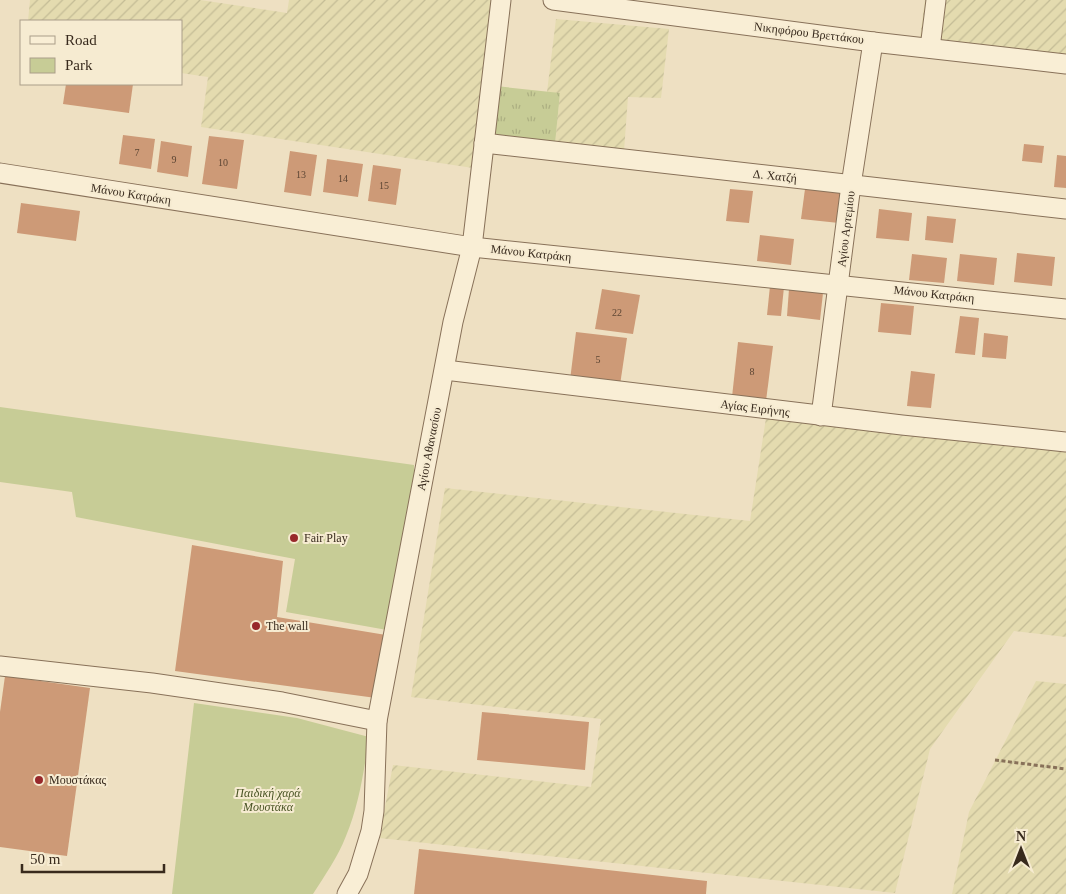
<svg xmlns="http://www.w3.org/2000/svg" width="1066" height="894" font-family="'Times New Roman',serif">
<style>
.farmland{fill:url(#farmland-furrows)}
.grass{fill:url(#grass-tufts)}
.green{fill:#c7cc96}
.building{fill:#cd9a77}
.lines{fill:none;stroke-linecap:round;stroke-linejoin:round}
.minor-casing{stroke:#887159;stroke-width:21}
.path{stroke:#887159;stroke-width:3;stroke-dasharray:4 2.5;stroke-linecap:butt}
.minor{stroke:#f9eed5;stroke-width:19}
.poi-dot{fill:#98282b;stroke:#f6ebd1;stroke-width:2}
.labels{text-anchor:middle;stroke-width:4;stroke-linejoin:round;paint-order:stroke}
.number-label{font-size:10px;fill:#5d4634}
.street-label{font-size:12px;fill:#382a1d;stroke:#f6ebd1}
.poi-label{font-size:12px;fill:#382a1d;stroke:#f6ebd1;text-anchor:start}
.park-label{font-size:12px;font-style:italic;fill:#495424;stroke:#f6ebd1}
</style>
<defs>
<pattern id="farmland-furrows" width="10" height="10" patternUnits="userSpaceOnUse" patternTransform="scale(1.25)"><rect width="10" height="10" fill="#e4dbaf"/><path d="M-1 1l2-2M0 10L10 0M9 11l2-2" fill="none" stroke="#c4bc96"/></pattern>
<pattern id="grass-tufts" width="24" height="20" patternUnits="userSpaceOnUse" patternTransform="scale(1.25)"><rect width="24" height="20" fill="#c7cc96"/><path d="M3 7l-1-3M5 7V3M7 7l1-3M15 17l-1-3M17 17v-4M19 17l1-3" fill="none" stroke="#acaf81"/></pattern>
</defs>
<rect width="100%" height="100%" fill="#eee0c2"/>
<g class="farmland">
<polygon points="30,0 200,0 287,13 289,0 498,0 473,168 201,127 208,77 181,73 181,21 28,21"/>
<polygon points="925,0 1066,0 1066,55 920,37"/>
<polygon points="556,19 669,29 661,98 628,97 624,151 555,144 560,94 547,92"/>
<polygon points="766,418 1066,451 1066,637 1014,631 930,749 895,893 379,838 393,765 591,787 601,719 411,697 445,488 750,521"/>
<polygon points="1036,681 1066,684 1066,894 952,894 969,812"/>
</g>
<polygon class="grass" points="486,85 560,93 555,144 479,138"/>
<g class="green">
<polygon points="0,407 414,465 414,469 415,470 387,630 286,612 295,559 76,517 72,492 0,482"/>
<path d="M 194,703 L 297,718 L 369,737 C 364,771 359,805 346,836 C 338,857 325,875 313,894 L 172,894 Z"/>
</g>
<g class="building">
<polygon points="66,84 133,84 129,113 63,104"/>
<polygon points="123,135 155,139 151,169 119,164"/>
<polygon points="209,136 244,140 237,189 202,184"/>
<polygon points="161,141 192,146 188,177 157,172"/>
<polygon points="1024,144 1044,146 1042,163 1022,161"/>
<polygon points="290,151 317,155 311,196 284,192"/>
<polygon points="1057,155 1066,156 1066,188 1054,187"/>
<polygon points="327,159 363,164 358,197 323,192"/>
<polygon points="373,165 401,169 396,205 368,201"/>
<polygon points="730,189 753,191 749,223 726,221"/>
<polygon points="805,189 842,193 839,223 801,219"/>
<polygon points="21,203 80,211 76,241 17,233"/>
<polygon points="879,209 912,213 909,241 876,238"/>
<polygon points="927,216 956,219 953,243 925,240"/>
<polygon points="760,235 794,239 791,265 757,261"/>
<polygon points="1017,253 1055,257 1052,286 1014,282"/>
<polygon points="912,254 947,258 944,283 909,280"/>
<polygon points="960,254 997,258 994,285 957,281"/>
<polygon points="770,286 784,287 781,316 767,315"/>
<polygon points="602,289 640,295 633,334 595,329"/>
<polygon points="789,289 823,293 820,320 787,316"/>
<polygon points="881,303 914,306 911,335 878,332"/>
<polygon points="960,316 979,318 975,355 955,353"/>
<polygon points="576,332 627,338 620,385 570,380"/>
<polygon points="984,333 1008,336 1006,359 982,357"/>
<polygon points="738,342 773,346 766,401 732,397"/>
<polygon points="911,371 935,374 931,408 907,406"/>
<polygon points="192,545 283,561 277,617 386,635 376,698 175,671"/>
<polygon points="5,676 90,688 67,856 0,847 0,712"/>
<polygon points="482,712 589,722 585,770 477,760"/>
<polygon points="419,849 707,881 706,894 414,894"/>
</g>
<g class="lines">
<g class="minor-casing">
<g id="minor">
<polyline points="553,0 873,42 1066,64"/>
<polyline points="930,48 936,0"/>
<polyline points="484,143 1066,209"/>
<polyline points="0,173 472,247 1066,309"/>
<polyline points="445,370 902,425 1066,442"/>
<polyline points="821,416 851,185 873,42"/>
<polyline points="0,666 152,683 282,702 377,721"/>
<polyline points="347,894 358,874 371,831 374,811 377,721 453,322 472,247 501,0"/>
</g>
</g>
<polyline class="path" points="995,760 1066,769"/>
<use href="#minor" class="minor"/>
</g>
<g class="poi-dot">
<circle cx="294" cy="538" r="5"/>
<circle cx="256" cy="626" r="5"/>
<circle cx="39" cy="780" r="5"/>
</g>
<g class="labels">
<g class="number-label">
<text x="137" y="156">7</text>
<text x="174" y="163">9</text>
<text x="223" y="166">10</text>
<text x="301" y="178">13</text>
<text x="343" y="182">14</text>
<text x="384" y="189">15</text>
<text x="617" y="316">22</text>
<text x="598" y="363">5</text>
<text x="752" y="375">8</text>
</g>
<g class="street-label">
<text transform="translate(809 33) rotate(7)" y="4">Νικηφόρου Βρεττάκου</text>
<text transform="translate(775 176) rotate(6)" y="4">Δ. Χατζή</text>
<text transform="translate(131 194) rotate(9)" y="4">Μάνου Κατράκη</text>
<text transform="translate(846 229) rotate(-83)" y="4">Αγίου Αρτεμίου</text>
<text transform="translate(531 253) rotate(6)" y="4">Μάνου Κατράκη</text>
<text transform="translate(934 294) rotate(6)" y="4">Μάνου Κατράκη</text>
<text transform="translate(755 408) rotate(7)" y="4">Αγίας Ειρήνης</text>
<text transform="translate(429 449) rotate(-79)" y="4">Αγίου Αθανασίου</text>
</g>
<g class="poi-label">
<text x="304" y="542">Fair Play</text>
<text x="266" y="630">The wall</text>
<text x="49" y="784">Μουστάκας</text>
</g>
<g class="park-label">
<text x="268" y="797">Παιδική χαρά<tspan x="268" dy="14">Μουστάκα</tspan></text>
</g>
</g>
<rect x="20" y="20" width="162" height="65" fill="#f6ebd1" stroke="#aa9e89"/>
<rect x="30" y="36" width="25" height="8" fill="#f9eed5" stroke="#aa9e89"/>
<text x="65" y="45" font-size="15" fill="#382a1d">Road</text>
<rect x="30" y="58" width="25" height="15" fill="#c7cc96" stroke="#aa9e89"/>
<text x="65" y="70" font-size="15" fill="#382a1d">Park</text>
<g transform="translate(1021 849)" stroke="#f6ebd1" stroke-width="4" paint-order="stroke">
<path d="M0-4L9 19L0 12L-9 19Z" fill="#382a1d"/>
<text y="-8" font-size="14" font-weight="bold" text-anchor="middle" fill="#382a1d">N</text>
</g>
<path d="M22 864v8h142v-8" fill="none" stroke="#382a1d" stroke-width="2.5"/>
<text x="30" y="864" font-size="15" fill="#382a1d" stroke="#f6ebd1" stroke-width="4" paint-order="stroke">50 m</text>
</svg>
